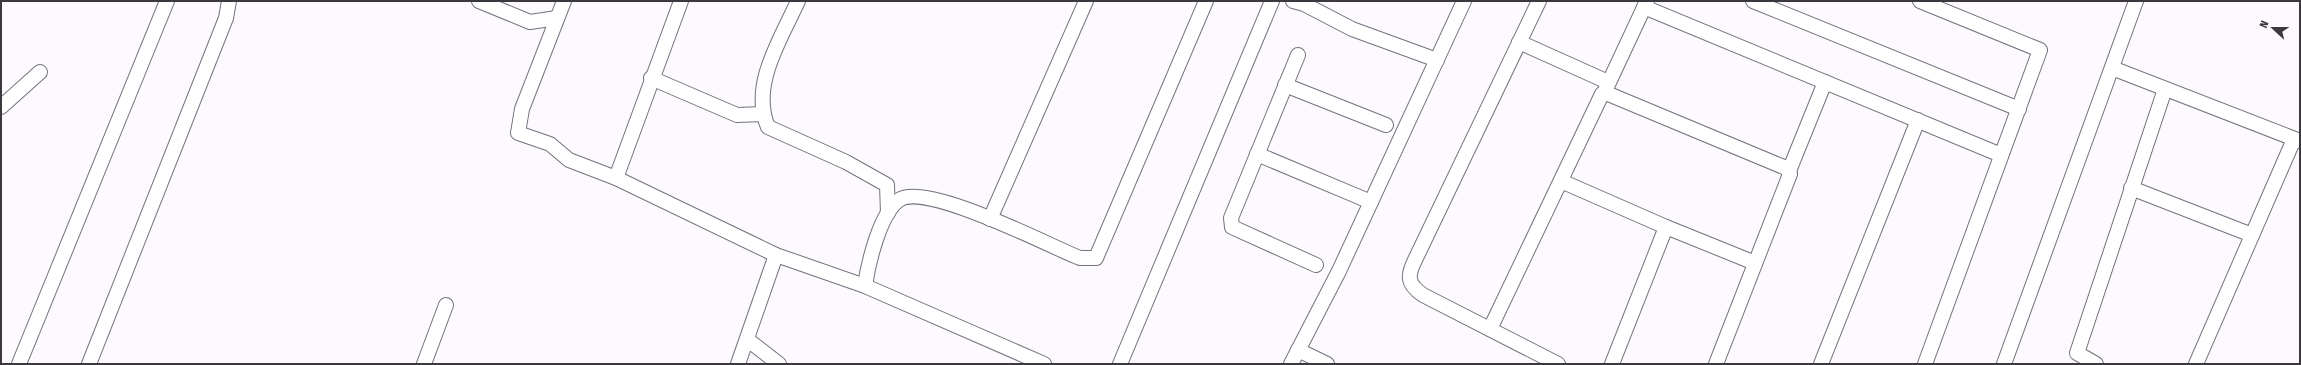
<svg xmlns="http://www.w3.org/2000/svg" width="2301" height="365" font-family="'Fira Sans Condensed',sans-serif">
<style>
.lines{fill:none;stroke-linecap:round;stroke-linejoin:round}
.minor-casing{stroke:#76717e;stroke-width:16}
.minor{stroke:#fff;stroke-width:14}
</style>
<rect width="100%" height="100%" fill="#fcfafd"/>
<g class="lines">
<g class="minor-casing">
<g id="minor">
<polyline points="479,1 530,22 557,18"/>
<polyline points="564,1 522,109 518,133 550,144 569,160 616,178 776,255 865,286 1044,364"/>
<path d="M 798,1 C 781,39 750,85 768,127 L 846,162 L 887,185 L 888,213"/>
<polyline points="1293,1 1304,4 1352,29 1437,60"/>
<path d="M 1539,1 L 1415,260 C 1407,276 1407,284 1423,295 L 1558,364"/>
<polyline points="1753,1 2019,109"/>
<polyline points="1920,1 2040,50 1925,364"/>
<polyline points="1644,7 2001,155"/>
<polyline points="1519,42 1608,82"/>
<polyline points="1298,55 1231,218 1232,227 1316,265"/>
<polyline points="2112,68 2300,141"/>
<polyline points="651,78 737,115 763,114"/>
<polyline points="1285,85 1386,125"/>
<polyline points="1604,93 1647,1"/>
<polyline points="1,107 40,72"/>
<polyline points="1257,154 1371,202"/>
<polyline points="1789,171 1825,82"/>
<polyline points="616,178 681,1"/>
<polyline points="1561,181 1666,227 1755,263"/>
<polyline points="2131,188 2252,235"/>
<polyline points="990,219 1086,1"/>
<path d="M 865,286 C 868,264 880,213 899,200 C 925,181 1049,246 1080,258 L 1096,258 L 1206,1"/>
<polyline points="1490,329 1602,94 1606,93 1786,168 1790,174 1716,364"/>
<polyline points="748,340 779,364"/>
<polyline points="1298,350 1327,364"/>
<polyline points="19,364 167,1"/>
<polyline points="89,364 226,18 229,1"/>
<polyline points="424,364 446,305"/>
<polyline points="738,364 776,255"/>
<polyline points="1120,364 1272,1"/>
<polyline points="1291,364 1339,271 1464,1"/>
<polyline points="1612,364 1666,227"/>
<polyline points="1821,364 1918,120"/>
<polyline points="2004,364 2136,1"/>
<polyline points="2096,364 2077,353 2165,89"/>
<polyline points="2196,364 2294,139"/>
</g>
</g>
<use href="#minor" class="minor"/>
</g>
<rect width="2301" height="365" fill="none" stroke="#3b393f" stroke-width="4"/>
<g transform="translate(2273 28) rotate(292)" stroke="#fcfafd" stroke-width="3" paint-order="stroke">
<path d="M0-3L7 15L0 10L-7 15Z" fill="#3b393f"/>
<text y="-6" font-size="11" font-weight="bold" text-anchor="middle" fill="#3b393f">N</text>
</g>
</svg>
